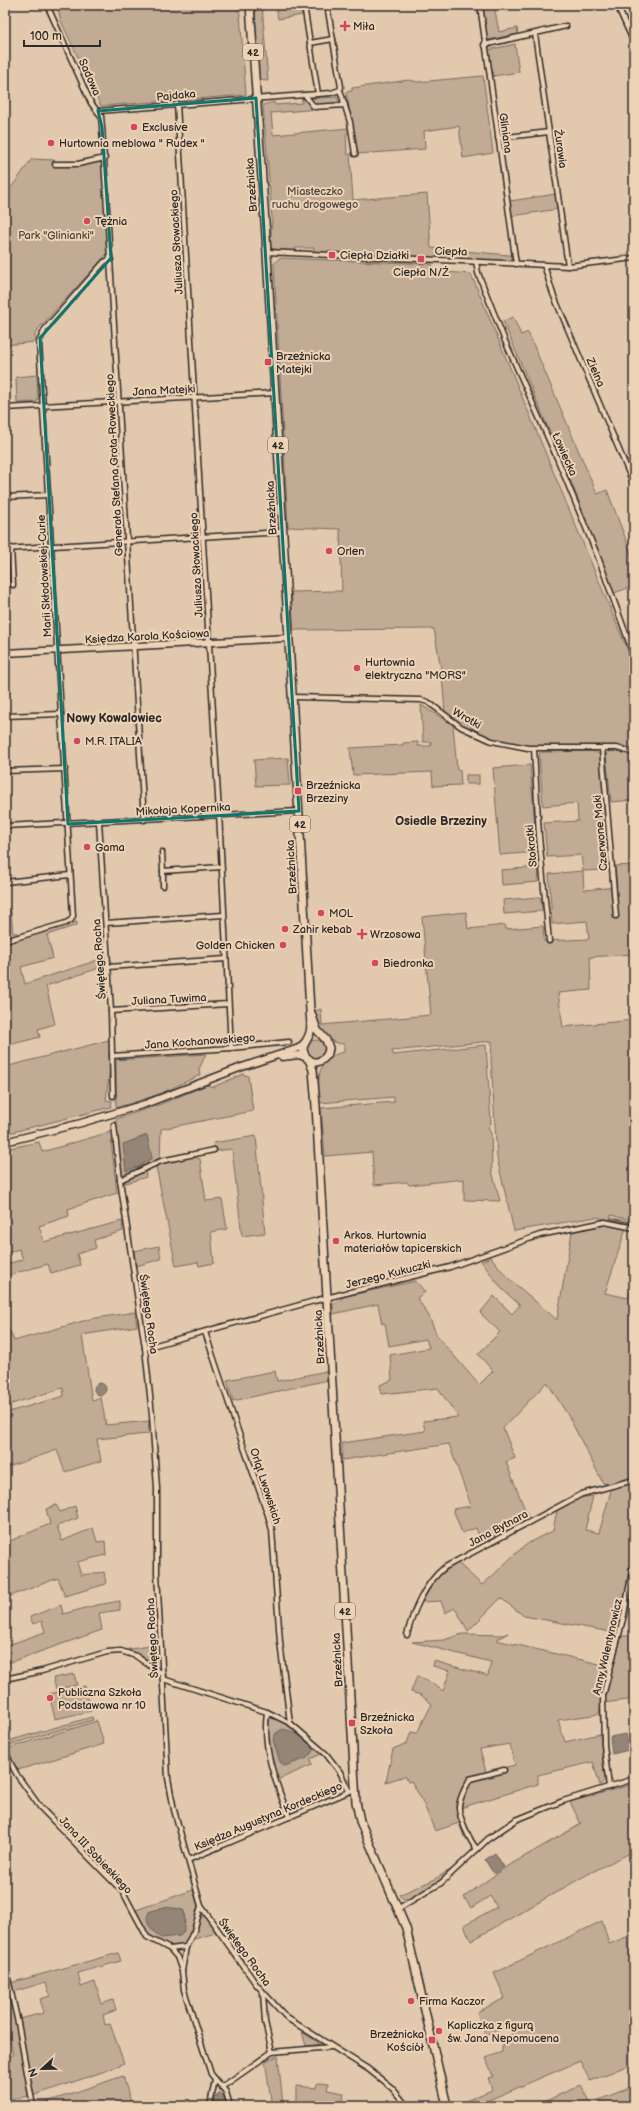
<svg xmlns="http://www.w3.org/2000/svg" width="639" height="2111" font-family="'Balsamiq Sans',sans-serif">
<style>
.green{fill:#c1ab95;stroke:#766b60;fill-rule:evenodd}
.water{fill:#958576;stroke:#6b6158}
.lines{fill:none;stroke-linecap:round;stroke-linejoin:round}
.stream{stroke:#6b6158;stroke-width:1.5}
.street-casing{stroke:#2b2b2b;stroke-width:7}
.secondary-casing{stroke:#2b2b2b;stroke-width:9}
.primary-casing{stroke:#2b2b2b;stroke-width:10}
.street{stroke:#eed2b5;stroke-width:4}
.secondary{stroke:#eed2b5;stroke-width:6}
.primary{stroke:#eed2b5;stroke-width:7}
.marked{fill:none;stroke:#0f766e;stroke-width:3;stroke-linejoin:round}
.poi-dot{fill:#d1495b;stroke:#eed2b5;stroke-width:1.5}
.labels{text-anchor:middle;stroke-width:4;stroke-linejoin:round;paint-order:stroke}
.shield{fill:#eed2b5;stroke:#665d54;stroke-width:1}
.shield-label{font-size:10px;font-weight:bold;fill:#2b2b2b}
.poi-label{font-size:11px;fill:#2b2b2b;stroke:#eed2b5;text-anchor:start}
.street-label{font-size:11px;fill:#2b2b2b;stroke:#eed2b5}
.park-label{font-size:11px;fill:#494540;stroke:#eed2b5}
.neighbourhood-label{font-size:12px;font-weight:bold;fill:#2b2b2b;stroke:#eed2b5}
</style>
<rect width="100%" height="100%" fill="#e2c8ad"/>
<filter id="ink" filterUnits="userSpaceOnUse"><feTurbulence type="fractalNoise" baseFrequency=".025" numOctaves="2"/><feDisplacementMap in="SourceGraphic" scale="8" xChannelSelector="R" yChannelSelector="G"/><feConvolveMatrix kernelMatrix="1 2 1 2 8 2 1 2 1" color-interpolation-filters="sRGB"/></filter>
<g filter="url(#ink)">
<g class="green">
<polygon points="57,5 236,5 240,14 246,95 101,106 61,21"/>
<polygon points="255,5 262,5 268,81 258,80"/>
<polygon points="276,5 301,5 302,15 278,19"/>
<polygon points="482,5 494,5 499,32 517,28 518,34 487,40"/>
<polygon points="515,44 519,72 493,76 488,50"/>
<polygon points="483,76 493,153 463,158 459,126 424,131 425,149 358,154 346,92 352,91 352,88 409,80 418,82"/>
<polygon points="337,97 342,107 271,113 273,135 349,128 349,132 346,134 347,154 350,154 353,200 427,194 431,248 509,255 512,255 511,260 507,261 314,252 314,248 295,248 295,251 272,249 270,245 272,218 263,105 274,102 275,105 302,103 302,99"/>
<polygon points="32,159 54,160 55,167 87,164 103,160 107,254 40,327 35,334 35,342 5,345 5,196"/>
<polygon points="556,194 558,209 512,216 510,201"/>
<polygon points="279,258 432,264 433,271 471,274 630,656 634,667 634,750 624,746 524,746 487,738 460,724 445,713 442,675 434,629 294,630 291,592 342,591 340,529 288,527 274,264"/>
<polygon points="513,317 521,335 528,332 597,494 607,490 634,561 634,586 614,593 576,494 503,321"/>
<polygon points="37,375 38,400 36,402 17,403 16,377"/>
<polygon points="421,705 453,725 457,770 460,770 461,785 433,786 432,772 353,775 350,748 403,745 403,743 418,742 418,746 431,746 431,742 423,742"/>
<path d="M 592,751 L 600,754 L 609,870 L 583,871 L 584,890 L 617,887 L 615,866 L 634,865 L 634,954 L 590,957 L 591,990 L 558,993 L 563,1027 L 634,1020 L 634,1221 L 611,1215 L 610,1219 L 634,1224 L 634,1231 L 626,1228 L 605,1293 L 628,1298 L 634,1280 L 634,1478 L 610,1484 L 603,1483 L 569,1417 L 547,1382 L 503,1428 L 515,1458 L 506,1462 L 529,1520 L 481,1542 L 476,1528 L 462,1533 L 453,1509 L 471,1506 L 449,1444 L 342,1460 L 342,1443 L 425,1431 L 423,1421 L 458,1417 L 438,1388 L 382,1394 L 380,1385 L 392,1380 L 390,1355 L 429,1348 L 426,1339 L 389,1346 L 385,1323 L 382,1324 L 378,1304 L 333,1314 L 333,1303 L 342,1299 L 342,1297 L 416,1281 L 425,1292 L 417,1298 L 429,1316 L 437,1336 L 479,1385 L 493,1371 L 478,1354 L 500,1332 L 480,1313 L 494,1296 L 512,1314 L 520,1305 L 502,1289 L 481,1261 L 491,1257 L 506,1276 L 557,1320 L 572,1232 L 609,1224 L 610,1220 L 596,1217 L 514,1231 L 497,1158 L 491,1059 L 492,1041 L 392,1051 L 393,1055 L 486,1045 L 491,1123 L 488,1128 L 491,1133 L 492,1171 L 500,1201 L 464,1200 L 464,1179 L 409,1185 L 407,1182 L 374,1185 L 372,1152 L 325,1156 L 321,1108 L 394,1102 L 394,1097 L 319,1103 C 318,1078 316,1058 344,1052 L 344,1044 C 324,1043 319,1028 315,1011 L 321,1009 L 322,1025 L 431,1015 L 422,917 L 466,912 L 468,929 L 505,925 L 506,929 L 543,926 L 544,941 L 589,939 L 587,921 L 552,924 L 549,874 L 583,871 L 581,855 L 547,857 L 544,823 L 578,821 L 577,803 L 543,806 L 539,754 L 541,752 Z"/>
<polygon points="610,751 618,751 634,755 634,800 611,802 606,754"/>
<polygon points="288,758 290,785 256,786 254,760"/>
<polygon points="530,765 537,852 500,855 493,768"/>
<rect x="466" y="775" width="13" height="9"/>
<polygon points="539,867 538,882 502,885 501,870"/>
<polygon points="539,897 541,898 542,911 504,914 503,900"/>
<polygon points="5,911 11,911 13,933 18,933 21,937 77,922 77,925 47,935 53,958 21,967 25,984 104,958 105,966 46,986 55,1024 38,1029 40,1037 5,1046"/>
<circle cx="316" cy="1049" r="9"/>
<polygon points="109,1040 111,1059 106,1100 112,1101 111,1107 5,1134 5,1067"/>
<polygon points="206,1054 199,1069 200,1075 160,1094 116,1108 116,1060"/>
<polygon points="243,1074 248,1076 253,1111 161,1129 160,1158 122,1176 116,1119 161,1104 207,1085 213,1087"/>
<polygon points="110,1132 117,1193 68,1209 69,1216 39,1226 44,1242 122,1221 123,1231 94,1240 96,1248 77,1254 80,1265 51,1273 48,1264 5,1276 5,1265 23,1259 19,1249 5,1254 5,1149 39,1142 42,1152"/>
<polygon points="256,1136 265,1233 242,1236 232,1149 216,1151 213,1143"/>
<polygon points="193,1157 200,1159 206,1201 222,1199 227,1229 211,1232 214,1263 199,1266 198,1262 176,1266 156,1166 162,1162"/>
<polygon points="145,1171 146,1177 123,1184 128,1179"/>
<polygon points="159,1246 161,1259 136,1266 134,1251"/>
<polygon points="135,1312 137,1326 82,1335 92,1401 101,1398 106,1425 149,1421 148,1434 97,1439 101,1461 65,1472 57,1450 5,1468 5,1413 64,1396 63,1388 5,1406 5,1333 10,1331 14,1341 90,1319"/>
<polygon points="275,1371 277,1381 327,1371 328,1380 233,1401 227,1380"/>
<path d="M 634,1482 L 634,1549 L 628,1590 L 616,1633 L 524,1616 L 501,1598 L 468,1631 L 455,1608 L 445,1613 L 441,1601 L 422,1602 L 437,1577 L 458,1563 L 482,1585 C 496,1574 507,1560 521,1549 C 530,1541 542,1536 553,1531 L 557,1510 L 578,1498 L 593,1496 L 585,1530 L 599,1533 L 612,1487 Z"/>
<polygon points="56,1505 60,1512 75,1506 78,1518 57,1526 62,1541 93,1528 97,1542 105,1541 106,1555 77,1562 81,1575 104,1572 106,1584 65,1596 58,1578 5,1598 5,1543 50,1524 46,1509"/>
<polygon points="120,1601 120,1610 99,1613 102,1630 5,1664 5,1646 45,1632 42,1621 33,1624 30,1617 61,1605 63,1614 97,1605"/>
<path d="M 508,1633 L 496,1640 L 608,1666 L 599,1714 L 558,1720 L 565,1742 L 600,1734 L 605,1780 L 600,1785 L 593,1762 L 538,1775 L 538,1784 L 457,1809 L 466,1836 L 464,1837 L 459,1823 L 435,1831 L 421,1798 L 411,1781 L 408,1782 L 405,1776 L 386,1782 L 393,1749 L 407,1743 L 411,1732 L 417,1733 L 432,1704 L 421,1695 L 411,1692 L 417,1676 L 427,1680 L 443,1691 L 450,1671 L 433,1666 L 434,1661 L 488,1676 L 491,1662 L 412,1642 L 444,1640 L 462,1634 L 503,1635 ZM 510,1744 L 515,1765 L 486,1772 L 480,1749 Z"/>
<polygon points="621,1636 634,1636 634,1699 604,1703"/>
<polygon points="155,1645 155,1663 128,1649 131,1649"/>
<polygon points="74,1674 77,1685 56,1689 53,1678"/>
<polygon points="85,1686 91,1711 55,1719 49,1694"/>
<polygon points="92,1717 93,1720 9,1745 8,1741"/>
<path d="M 272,1718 C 292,1723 307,1739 321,1754 L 310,1759 L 312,1765 L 277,1780 C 273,1768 261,1726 272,1718 Z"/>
<polygon points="97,1721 104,1744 18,1770 13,1762 9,1748"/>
<polygon points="634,1784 634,1851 588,1874 471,1941 464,1925 497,1907 490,1896 471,1908 464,1897 506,1867 581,1824 570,1802"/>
<path d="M 452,1869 C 441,1880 419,1900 403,1899 L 399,1895 L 431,1881 Z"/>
<path d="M 193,1890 L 198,1906 L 197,1915 L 185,1944 L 180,1947 L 169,1946 L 148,1935 L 136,1910 ZM 164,1907 L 180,1909 L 184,1911 L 185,1924 L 149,1912 Z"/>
<polygon points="201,1916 205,1916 216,1933 194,1939"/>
<polygon points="602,1921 609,1944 634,1934 634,2063 590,2081 580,2061 475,2106 453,2106 492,2090 488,2078 493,2076 486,2058 502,2052 502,2046 512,2033 509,2026 485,2035 477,2012 505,1998 494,1973"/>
<polygon points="118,1953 121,1961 78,1973 81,1987 95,1982 102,2004 113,2000 116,2010 103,2015 105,2025 110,2024 124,2063 120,2065 120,2066 32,2096 19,2019 44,2013 40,1999 50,1996 46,1982 13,1992 10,1983"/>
<polygon points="5,1974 20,2039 28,2096 5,2101 5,2058 13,2055 5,2012"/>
<polygon points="302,2032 320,2044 306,2046"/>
<polygon points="278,2056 283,2106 272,2106 265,2061"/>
<polygon points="123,2076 132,2106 35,2106"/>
<polygon points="317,2083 328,2084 327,2090 344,2093 342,2106 296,2106 296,2086 316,2088"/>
<polygon points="581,2085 591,2103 634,2086 634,2106 535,2106"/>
</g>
<g class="water">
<polygon points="147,1135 152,1158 140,1166 126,1171 123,1144"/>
<circle cx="100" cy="1389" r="6"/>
<path d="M 283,1729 C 297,1732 306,1738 314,1750 L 307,1758 L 285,1766 L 280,1762 L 273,1740 L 276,1733 Z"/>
<polygon points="626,1734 629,1750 612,1754 610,1737"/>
<polygon points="495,1853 504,1867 495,1873 492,1871 485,1860"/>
<path d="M 164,1907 L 180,1909 L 184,1911 L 184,1932 L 180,1936 L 161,1938 C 153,1931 143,1923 149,1912 Z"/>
<polygon points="220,2093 223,2095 227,2106 215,2106 214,2099"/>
</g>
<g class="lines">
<polyline class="stream" points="611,1218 634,1223"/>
<g class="street-casing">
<g id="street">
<polyline points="47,5 91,103 101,116 102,127 144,820"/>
<polyline points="304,5 318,94"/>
<polyline points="327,5 341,87 340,90 350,122 355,154"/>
<polyline points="480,5 516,264"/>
<polyline points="617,5 634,43"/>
<polyline points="618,7 624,5"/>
<polyline points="535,34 568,266"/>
<polyline points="310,43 333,39"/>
<polyline points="484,45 566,26"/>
<polyline points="305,95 314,107 345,105"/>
<polyline points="177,104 219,813 231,1048"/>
<polyline points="98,111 331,93 340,90"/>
<polyline points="498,138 549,132"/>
<polyline points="55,164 78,164 105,158"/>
<polyline points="267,252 568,266 634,258"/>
<polyline points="476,261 478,273 505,341 557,458 598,557 634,656"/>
<polyline points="544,265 553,294 634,485"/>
<polyline points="5,408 275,393"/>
<polyline points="5,497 48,495"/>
<polyline points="11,548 13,585"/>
<polyline points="5,549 283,532"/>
<polyline points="293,697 421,700 428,702 461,727 492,741 528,748 617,748 634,753"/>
<polyline points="5,716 61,714"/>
<polyline points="534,749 539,836 549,941"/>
<polyline points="602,749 616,916"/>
<polyline points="5,771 65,769"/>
<polyline points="99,822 111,1011 113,1096"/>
<polyline points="5,826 299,811"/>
<polyline points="162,852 163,871 221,867"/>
<polyline points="163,871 163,886"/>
<polyline points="5,882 70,875"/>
<polyline points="106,923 223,915"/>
<polyline points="5,941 66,923 71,920 73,916 39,342 45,329 104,262 111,259"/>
<polyline points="108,967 226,959"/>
<polyline points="111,1011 228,1004"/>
<polyline points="112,1056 231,1048 289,1042"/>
<polyline points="114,1125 120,1180 145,1348 152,1415 157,1488 157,1573 168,1778 174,1810 201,1906 256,1984 287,2018 368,2069 392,2088 407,2106"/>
<polyline points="120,1180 161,1161 214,1150"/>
<polyline points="205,1332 237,1428 268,1515 272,1530 280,1642 290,1723"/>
<polyline points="145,1348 314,1301 450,1267 540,1235 605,1222 634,1228"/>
<path d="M 407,1635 C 413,1611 425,1583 445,1567 L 582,1494 L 634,1480"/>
<polyline points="5,1679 42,1671 107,1652 121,1651 136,1656 163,1675"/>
<polyline points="163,1679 267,1712 290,1723 326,1754 340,1772 349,1791"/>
<path d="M 267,1712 C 262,1750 276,1783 289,1817"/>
<polyline points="5,1753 17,1775 40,1807 123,1892 147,1937 170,1949 186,1947"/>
<polyline points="609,1787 604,1745 603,1696 624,1615 634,1560"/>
<path d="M 477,1849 C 470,1842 458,1815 459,1806 C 460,1797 466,1786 470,1779 L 504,1770"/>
<polyline points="188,1860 355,1789"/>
<polyline points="201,1906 194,1931 186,1947 182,1971 184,1990 211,2074 226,2092 230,2106"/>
<polyline points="399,1908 441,1883 488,1839 516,1820 563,1801 634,1779"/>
<polyline points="170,1949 177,1957 182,1971"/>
<polyline points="5,1965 18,2023 33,2106"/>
<polyline points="263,1993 265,2022 272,2052"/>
<polyline points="222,2087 272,2052 331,2047"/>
<polyline points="210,2106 215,2079"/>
</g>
</g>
<g class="secondary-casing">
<g id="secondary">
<polyline points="5,653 289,638"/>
<polyline points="282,1057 299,1055 307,1058"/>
<polyline points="5,1142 81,1123 145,1104 242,1067 299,1048 304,1043"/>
</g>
</g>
<g class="primary-casing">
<g id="primary">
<path d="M 250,5 L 266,236 L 310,1010 C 310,1017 312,1025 310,1032 C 309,1040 299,1046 305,1055 C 312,1068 328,1061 329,1048 L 326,1040 L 317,1030 L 310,1010"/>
<polyline points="309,1059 313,1070 316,1106 356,1802 360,1821 406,1928 447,2106"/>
</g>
</g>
<use href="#street" class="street"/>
<use href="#secondary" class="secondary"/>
<use href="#primary" class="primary"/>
</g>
</g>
<path class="marked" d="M 256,98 L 299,811 L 68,824 L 40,338 L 111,258 L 102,127 L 98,111 Z"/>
<g class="poi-dot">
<path d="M343 20h4v4h4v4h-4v4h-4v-4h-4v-4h4z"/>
<circle cx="134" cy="127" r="4"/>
<circle cx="51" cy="143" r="4"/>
<circle cx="87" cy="221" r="4"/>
<rect x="328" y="251" width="8" height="8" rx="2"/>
<rect x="417" y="255" width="8" height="8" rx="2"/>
<rect x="264" y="358" width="8" height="8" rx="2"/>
<circle cx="329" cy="551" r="4"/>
<circle cx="357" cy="668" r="4"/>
<circle cx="77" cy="741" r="4"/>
<rect x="294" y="787" width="8" height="8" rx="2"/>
<circle cx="87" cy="847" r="4"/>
<circle cx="321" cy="913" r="4"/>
<circle cx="285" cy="929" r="4"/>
<path d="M360 928h4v4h4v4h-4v4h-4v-4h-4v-4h4z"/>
<circle cx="283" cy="945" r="4"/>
<circle cx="375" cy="963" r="4"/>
<circle cx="336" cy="1241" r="4"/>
<circle cx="50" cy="1698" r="4"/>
<rect x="348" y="1719" width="8" height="8" rx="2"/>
<circle cx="411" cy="2001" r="4"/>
<circle cx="439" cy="2031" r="4"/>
<rect x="428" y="2036" width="8" height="8" rx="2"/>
</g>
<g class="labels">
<g class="shield">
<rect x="243" y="44" width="20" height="16" rx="3"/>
<rect x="268" y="437" width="20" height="16" rx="3"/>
<rect x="290" y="816" width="20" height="16" rx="3"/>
<rect x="335" y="1603" width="20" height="16" rx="3"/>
</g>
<g class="shield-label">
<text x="253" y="56">42</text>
<text x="278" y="449">42</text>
<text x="300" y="828">42</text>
<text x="345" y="1615">42</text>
</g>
<g class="poi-label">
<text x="353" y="30">Miła</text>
<text x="142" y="131">Exclusive</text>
<text x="59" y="147">Hurtownia meblowa " Rudex "</text>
<text x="95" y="225">Tężnia</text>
<text x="340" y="259">Ciepła Działki</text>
<text x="421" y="276" text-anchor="middle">Ciepła N/Ż</text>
<text x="276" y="360">Brzeźnicka<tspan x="276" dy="13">Matejki</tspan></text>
<text x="337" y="555">Orlen</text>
<text x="365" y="666">Hurtownia<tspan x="365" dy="13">elektryczna "MORS"</tspan></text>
<text x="85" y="745">M.R. ITALIA</text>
<text x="306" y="789">Brzeźnicka<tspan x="306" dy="13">Brzeziny</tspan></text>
<text x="95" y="851">Gama</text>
<text x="329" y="917">MOL</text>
<text x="293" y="933">Zahir kebab</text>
<text x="370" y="938">Wrzosowa</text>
<text x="275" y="949" text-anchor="end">Golden Chicken</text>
<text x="383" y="967">Biedronka</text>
<text x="344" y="1239">Arkos. Hurtownia<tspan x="344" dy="13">materiałów tapicerskich</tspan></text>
<text x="58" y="1696">Publiczna Szkoła<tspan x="58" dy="13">Podstawowa nr 10</tspan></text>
<text x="360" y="1721">Brzeźnicka<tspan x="360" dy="13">Szkoła</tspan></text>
<text x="419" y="2005">Firma Kaczor</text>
<text x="447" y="2029">Kapliczka z figurą<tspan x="447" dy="13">św. Jana Nepomucena</tspan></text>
<text x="424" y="2038" text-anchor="end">Brzeźnicka<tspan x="424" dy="13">Kościół</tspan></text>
</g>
<g class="street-label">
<text transform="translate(90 77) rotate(66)" y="4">Sadowa</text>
<text transform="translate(176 95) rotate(-5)" y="4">Pajdaka</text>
<text transform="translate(506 133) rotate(82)" y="4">Gliniana</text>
<text transform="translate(561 149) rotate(82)" y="4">Żurawia</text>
<text transform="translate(251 185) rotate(-94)" y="4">Brzeźnicka</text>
<text transform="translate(176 242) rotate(-93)" y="4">Juliusza Słowackiego</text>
<text transform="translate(451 251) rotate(2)" y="4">Ciepła</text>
<text transform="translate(596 372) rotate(67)" y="4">Zielna</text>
<text transform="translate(164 390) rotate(-3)" y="4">Jana Matejki</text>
<text transform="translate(565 454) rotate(66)" y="4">Łowiecka</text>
<text transform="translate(114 465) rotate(-93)" y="4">Generała Stefana Grota-Roweckiego</text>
<text transform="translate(271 508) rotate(-93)" y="4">Brzeźnicka</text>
<text transform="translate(196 565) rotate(-93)" y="4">Juliusza Słowackiego</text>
<text transform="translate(44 576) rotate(-93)" y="4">Marii Skłodowskiej-Curie</text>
<text transform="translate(147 636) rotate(-3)" y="4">Księdza Karola Kościowa</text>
<text transform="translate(467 718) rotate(30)" y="4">Wrotki</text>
<text transform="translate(183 809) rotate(-3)" y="4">Mikołaja Kopernika</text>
<text transform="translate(600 833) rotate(-95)" y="4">Czerwone Maki</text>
<text transform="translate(531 846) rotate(-95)" y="4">Stokrotki</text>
<text transform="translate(291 867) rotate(-93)" y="4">Brzeźnicka</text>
<text transform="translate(99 959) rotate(-94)" y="4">Świętego Rocha</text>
<text transform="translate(169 999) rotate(-3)" y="4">Juliana Tuwima</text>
<text transform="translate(200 1041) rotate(-4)" y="4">Jana Kochanowskiego</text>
<text transform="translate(388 1274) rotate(-14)" y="4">Jerzego Kukuczki</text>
<text transform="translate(149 1314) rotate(82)" y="4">Świętego Rocha</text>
<text transform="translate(319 1337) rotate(-93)" y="4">Brzeźnicka</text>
<text transform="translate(266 1486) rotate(72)" y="4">Orląt Lwowskich</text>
<text transform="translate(498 1528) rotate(-28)" y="4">Jana Bytnara</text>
<text transform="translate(152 1638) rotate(-93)" y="4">Świętego Rocha</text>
<text transform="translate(607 1647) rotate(-77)" y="4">Anny Walentynowicz</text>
<text transform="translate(337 1660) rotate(-93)" y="4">Brzeźnicka</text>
<text transform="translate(268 1816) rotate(-23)" y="4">Księdza Augustyna Kordeckiego</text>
<text transform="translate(96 1855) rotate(47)" y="4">Jana III Sobieskiego</text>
<text transform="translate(245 1952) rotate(54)" y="4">Świętego Rocha</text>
</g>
<g class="park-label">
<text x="315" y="195">Miasteczko<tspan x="315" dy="13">ruchu drogowego</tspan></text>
<text x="56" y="239">Park "Glinianki"</text>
</g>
<g class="neighbourhood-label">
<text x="114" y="722">Nowy Kowalowiec</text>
<text x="441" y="825">Osiedle Brzeziny</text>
</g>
</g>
<rect width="639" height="2111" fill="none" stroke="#eed2b5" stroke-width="20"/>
<rect x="10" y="10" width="619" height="2091" fill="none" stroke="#2b2b2b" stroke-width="1.5" filter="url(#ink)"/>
<g transform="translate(42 2069) rotate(248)" stroke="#eed2b5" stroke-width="3" paint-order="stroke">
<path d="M0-3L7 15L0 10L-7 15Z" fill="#2b2b2b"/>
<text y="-6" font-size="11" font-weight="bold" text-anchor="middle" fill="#2b2b2b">N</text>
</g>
<path d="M24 40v6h76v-6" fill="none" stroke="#2b2b2b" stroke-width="2"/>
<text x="30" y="40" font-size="12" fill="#2b2b2b" stroke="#eed2b5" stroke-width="3" paint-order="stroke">100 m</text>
</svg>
